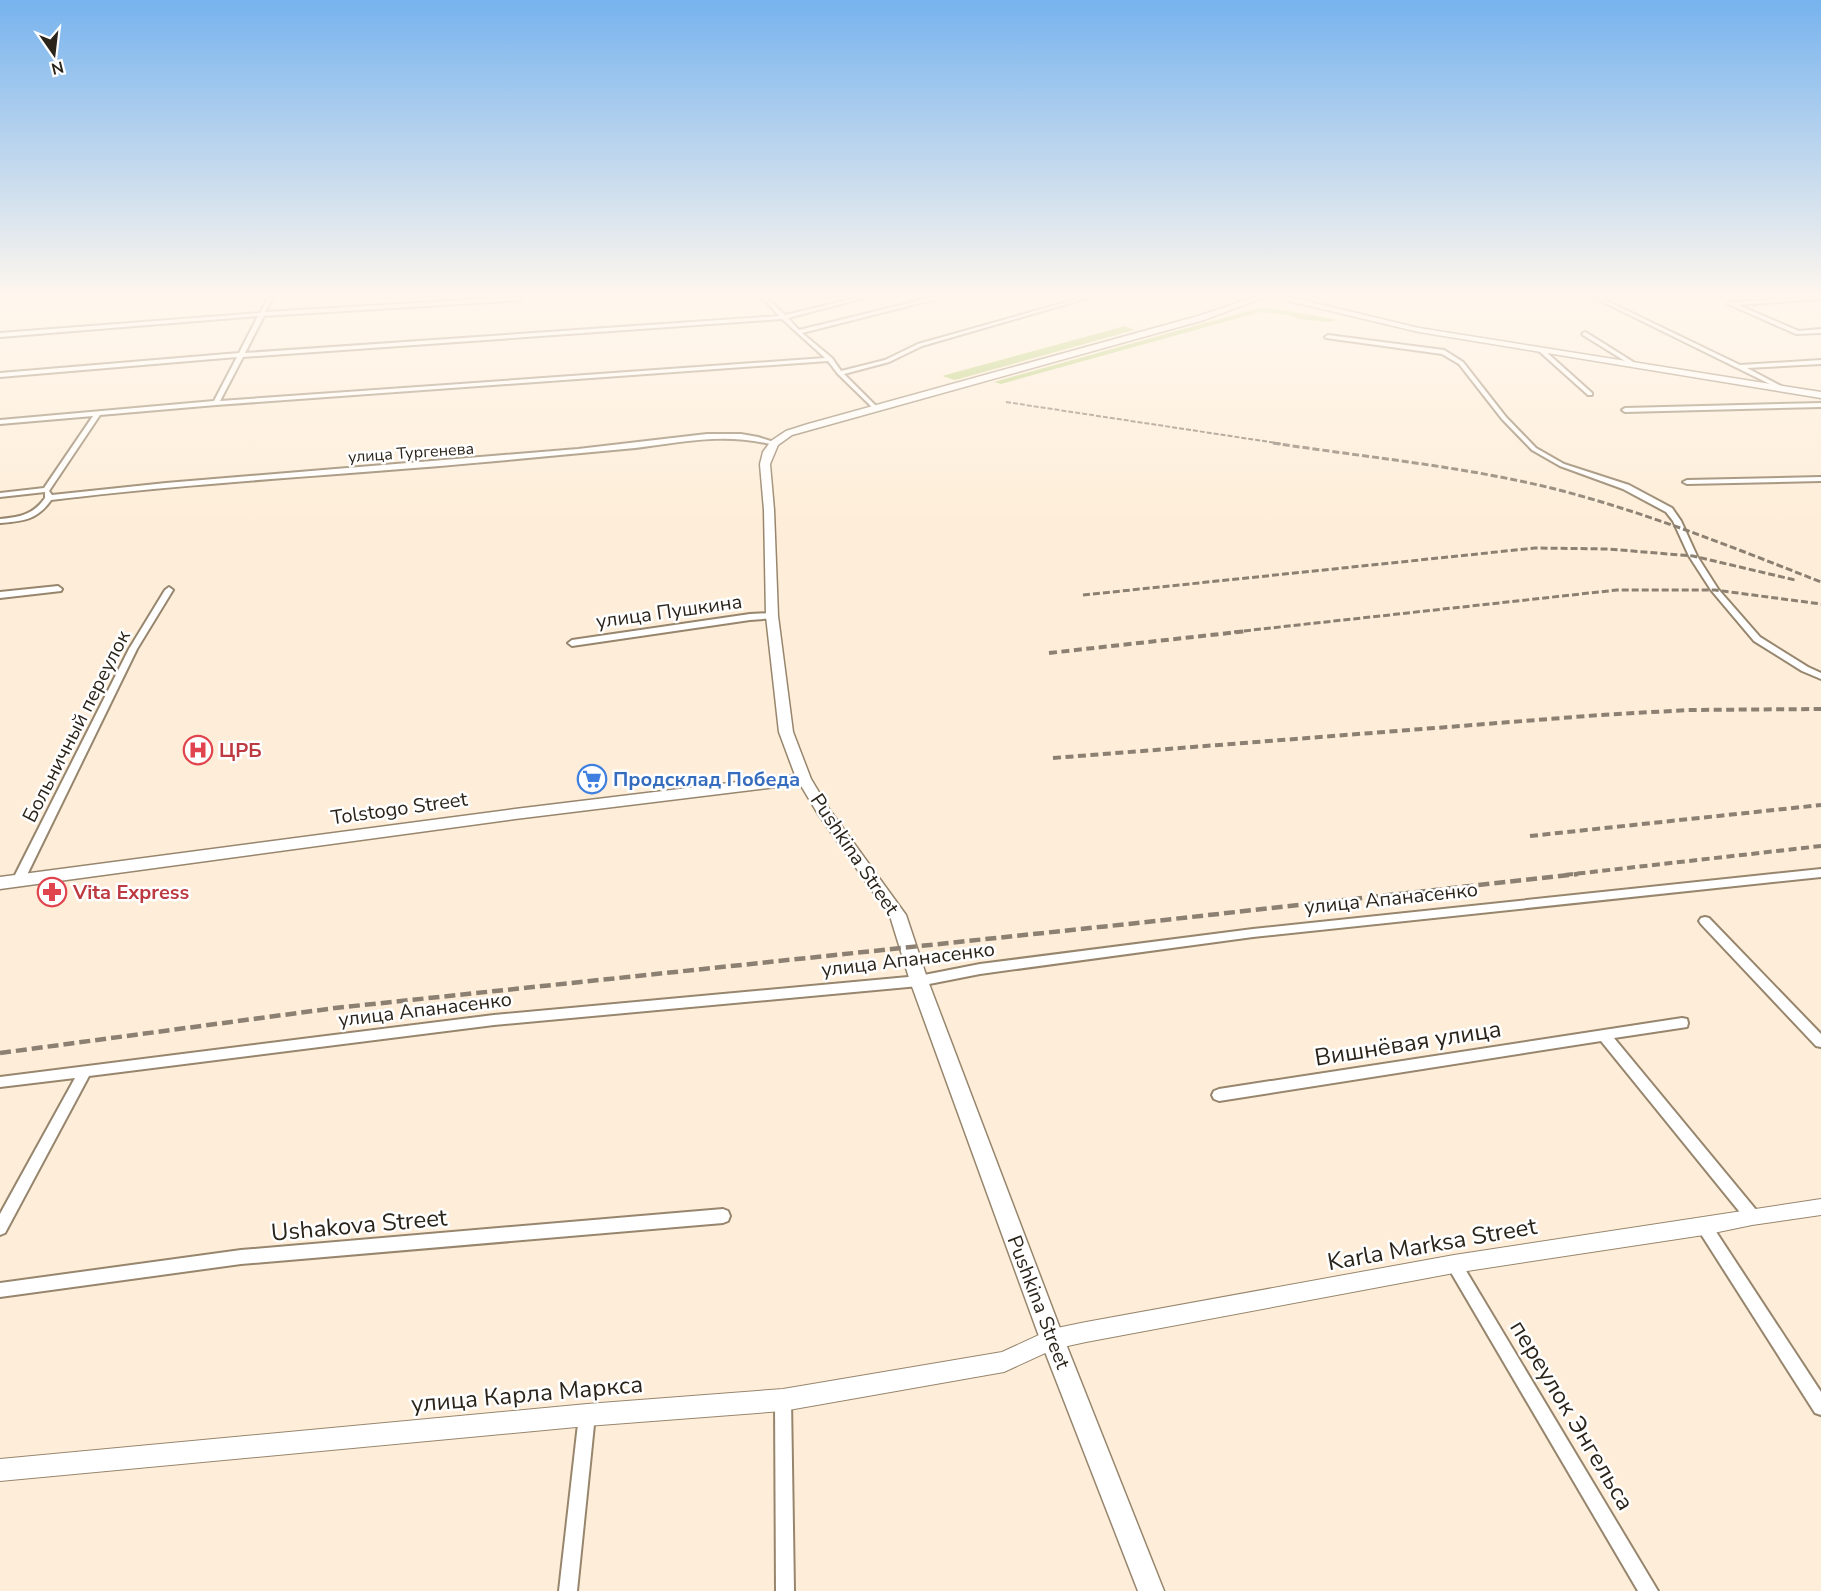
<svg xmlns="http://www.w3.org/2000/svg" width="1821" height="1591" font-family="'Nunito Sans',sans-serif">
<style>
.forest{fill:#b4cd6f}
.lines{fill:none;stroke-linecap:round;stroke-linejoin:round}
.minor-casing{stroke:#97866d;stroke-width:4}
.tertiary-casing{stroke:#97866d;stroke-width:2}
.secondary-casing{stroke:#97866d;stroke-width:3}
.minor{fill:#fff;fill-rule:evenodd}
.tertiary{fill:#fff;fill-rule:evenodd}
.secondary{fill:#fff;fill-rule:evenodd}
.rail-far3{stroke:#8b8071;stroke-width:2;stroke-dasharray:5 2;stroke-linecap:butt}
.rail-far2{stroke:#8b8071;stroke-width:3;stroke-dasharray:7 3;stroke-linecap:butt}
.rail-far1{stroke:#8b8071;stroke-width:4;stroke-dasharray:8 4.5;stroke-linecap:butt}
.rail{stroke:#8b8071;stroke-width:4.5;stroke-dasharray:11 5;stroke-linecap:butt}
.labels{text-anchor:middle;stroke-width:5;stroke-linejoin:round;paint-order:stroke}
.far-street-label{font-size:16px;fill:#2b241a;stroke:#fff}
.street-label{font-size:20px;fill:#2b241a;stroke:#fff}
.health-label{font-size:20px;font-weight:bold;fill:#be3a42;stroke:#fff;text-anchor:start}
.shop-label{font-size:20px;font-weight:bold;fill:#366cbe;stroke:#fff;text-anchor:start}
.near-street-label{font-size:24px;fill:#2b241a;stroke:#fff}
</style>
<rect width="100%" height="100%" fill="#feeed9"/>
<g class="forest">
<polygon points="1259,308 1274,308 1337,320 1328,322 1298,319 1293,316 1260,312 1001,384 994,382"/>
<polygon points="1125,326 1134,330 955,380 942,376"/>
</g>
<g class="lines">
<g class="minor-casing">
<g id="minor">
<path d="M 268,298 L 273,298 L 265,312 L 502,298 L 523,298 L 520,300 L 264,316 L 245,353 L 779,316 L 763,298 L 767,298 L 785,315 L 857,298 L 864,298 L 788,318 L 799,330 L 930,298 L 936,298 L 936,299 L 802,333 L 832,358 L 841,371 L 885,360 L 918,344 L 1081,298 L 1088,298 L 922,346 L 889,362 L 844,374 L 879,409 L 876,411 L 838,374 L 828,361 L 216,405 L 100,415 L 49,491 L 52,495 L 166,483 L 578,449 L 707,434 L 741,434 L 758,437 L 777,443 L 774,445 C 725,432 683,442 635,448 C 596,452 556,455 517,459 C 362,474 206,481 51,500 C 37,520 24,521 0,523 L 0,519 C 20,517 33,515 45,498 L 45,492 L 0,497 L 0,493 L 44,488 L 93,416 L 0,424 L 0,420 L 214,401 L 237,357 L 0,377 L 0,373 L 239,353 L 258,316 L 0,337 L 0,333 L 260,313 ZM 782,319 L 825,358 L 220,401 L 243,357 Z"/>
<polygon points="1595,298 1601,298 1740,365 1821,360 1821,364 1747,368 1783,387 1778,388"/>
<polygon points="1804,298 1821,298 1821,299 1738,305 1799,331 1821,329 1821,333 1796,334 1728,304 1731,302"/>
<polygon points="1585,332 1587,333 1638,365 1633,366 1583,335 1582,334"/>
<polygon points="1328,335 1444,350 1463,362 1506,417 1536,448 1564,464 1629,485 1672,508 1681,521 1697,556 1718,589 1760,637 1808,667 1821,673 1821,679 1802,671 1754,641 1711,590 1689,556 1673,521 1666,512 1623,489 1560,466 1532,450 1502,419 1459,364 1442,354 1326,338 1325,337"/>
<polygon points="1540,350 1544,350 1592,393 1592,395 1588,395 1540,352"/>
<polygon points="1821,403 1821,407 1625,412 1622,410 1625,408"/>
<polygon points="1821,477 1821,481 1687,484 1683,482 1687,480"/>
<polygon points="58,586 62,589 61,591 0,598 0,592"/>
<polygon points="169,587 173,590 137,649 24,881 22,884 14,884 12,881 129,649 165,590"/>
<polygon points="772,613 775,614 775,618 750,620 572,646 568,643 572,640 750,614"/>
<polygon points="1821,869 1821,877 1253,937 980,974 919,986 494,1025 89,1076 5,1233 0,1235 0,1214 75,1078 0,1087 0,1077 494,1015 919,976 980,964 1253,929"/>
<polygon points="1705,917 1709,918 1821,1034 1821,1047 1816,1046 1701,924 1699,921 1701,918"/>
<polygon points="1682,1018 1687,1019 1688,1023 1687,1027 1614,1038 1757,1211 1759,1216 1757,1221 1752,1223 1747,1221 1601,1041 1219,1101 1214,1099 1212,1095 1214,1091 1219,1089"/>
<polygon points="723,1209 728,1211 730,1216 728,1221 723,1223 241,1264 0,1297 0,1283 241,1250"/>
<polygon points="1704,1219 1709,1221 1821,1392 1821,1415 1815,1413 1699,1231 1696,1226 1699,1221"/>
<polygon points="1454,1257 1459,1259 1658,1591 1638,1591 1449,1269 1446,1264 1449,1259"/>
<polygon points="783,1392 789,1394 791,1400 794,1591 776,1591 775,1400 777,1394"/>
<polygon points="587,1407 593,1409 595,1415 577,1591 559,1591 579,1415 581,1409"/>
</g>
</g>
<g class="tertiary-casing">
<polygon id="tertiary" points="1821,1199 1821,1215 1752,1225 1704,1235 1454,1273 1086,1342 1054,1349 1004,1372 783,1411 587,1426 0,1481 0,1459 587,1404 783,1389 1002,1352 1052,1329 1086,1322 1454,1255"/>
</g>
<g class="secondary-casing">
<g id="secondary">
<polygon points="1252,298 1262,298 1204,320 792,435 778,445 770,464 774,510 778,616 793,732 811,779 829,809 906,915 928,981 1064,1339 1164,1591 1138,1591 1040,1339 910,981 890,916 818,814 800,784 515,819 0,889 0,877 515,809 795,775 779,732 766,616 764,510 760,464 763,452 771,441 786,431 808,424 1198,316"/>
<polygon points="1284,298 1294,298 1419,328 1821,392 1821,398 1419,332 1284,300"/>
</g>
</g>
<use href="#minor" class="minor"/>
<use href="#tertiary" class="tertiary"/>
<use href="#secondary" class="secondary"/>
<polyline class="rail-far3" points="1006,402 1283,444"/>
<g class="rail-far2">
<path d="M 1273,443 C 1364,457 1461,466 1551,488 C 1643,511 1732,547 1821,582"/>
<polyline points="1083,595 1535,548 1608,549 1693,556 1795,580"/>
<polyline points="1234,632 1617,590 1715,590 1821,604"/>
</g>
<g class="rail-far1">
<polyline points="1049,653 1247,631"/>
<polyline points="1053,758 1600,715 1688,710 1821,709"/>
<polyline points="1530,836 1821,805"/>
<polyline points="1565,875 1821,846"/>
</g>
<polyline class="rail" points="0,1053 335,1008 1128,924 1578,874"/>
</g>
<linearGradient id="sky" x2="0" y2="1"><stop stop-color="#77b3ee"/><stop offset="0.57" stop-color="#fff7ee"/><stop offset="1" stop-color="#fff7ee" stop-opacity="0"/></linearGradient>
<rect width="1821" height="520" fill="url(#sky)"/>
<defs>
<g id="hospital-ring" transform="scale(1.5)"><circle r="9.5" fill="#fff" stroke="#e0444e" stroke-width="1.5"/><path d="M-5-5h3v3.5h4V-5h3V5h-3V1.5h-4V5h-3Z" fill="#e0444e"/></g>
<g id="supermarket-ring" transform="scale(1.5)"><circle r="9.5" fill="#fff" stroke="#3f7fe0" stroke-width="1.5"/><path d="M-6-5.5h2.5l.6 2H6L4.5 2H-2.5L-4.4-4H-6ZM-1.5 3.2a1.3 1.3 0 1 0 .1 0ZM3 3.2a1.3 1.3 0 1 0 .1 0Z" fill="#3f7fe0"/></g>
<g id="pharmacy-ring" transform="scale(1.5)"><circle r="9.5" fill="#fff" stroke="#e0444e" stroke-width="1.5"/><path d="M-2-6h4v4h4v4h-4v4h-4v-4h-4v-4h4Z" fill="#e0444e"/></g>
</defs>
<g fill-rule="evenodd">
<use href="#hospital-ring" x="198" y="750"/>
<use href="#supermarket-ring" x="592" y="779"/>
<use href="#pharmacy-ring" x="52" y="892"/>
</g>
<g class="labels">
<g class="far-street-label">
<text transform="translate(411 452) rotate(-4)" y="6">улица Тургенева</text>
</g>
<g class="street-label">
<text transform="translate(669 611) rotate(-8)" y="7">улица Пушкина</text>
<text transform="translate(76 726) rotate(-63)" y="7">Больничный переулок</text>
<text transform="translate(399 808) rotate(-8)" y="7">Tolstogo Street</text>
<text transform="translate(855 854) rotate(56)" y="7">Pushkina Street</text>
<text transform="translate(1391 898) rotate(-6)" y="7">улица Апанасенко</text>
<text transform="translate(908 959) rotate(-7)" y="7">улица Апанасенко</text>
<text transform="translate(425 1009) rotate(-7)" y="7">улица Апанасенко</text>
<text transform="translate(1039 1302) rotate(69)" y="7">Pushkina Street</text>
</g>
<g class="health-label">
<text x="219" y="757">ЦРБ</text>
<text x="73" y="899">Vita Express</text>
</g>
<g class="shop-label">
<text x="613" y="786">Продсклад Победа</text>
</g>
<g class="near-street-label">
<text transform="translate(1408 1043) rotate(-9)" y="8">Вишнёвая улица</text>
<text transform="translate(359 1225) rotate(-5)" y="8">Ushakova Street</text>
<text transform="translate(1432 1244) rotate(-10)" y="8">Karla Marksa Street</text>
<text transform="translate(527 1394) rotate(-5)" y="8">улица Карла Маркса</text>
<text transform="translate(1572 1415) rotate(59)" y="8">переулок Энгельса</text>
</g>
</g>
<g transform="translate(54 54) rotate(166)" stroke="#ffffff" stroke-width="4.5" paint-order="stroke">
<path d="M0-4.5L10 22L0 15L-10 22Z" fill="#2b241a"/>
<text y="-9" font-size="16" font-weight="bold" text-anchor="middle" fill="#2b241a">N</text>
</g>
</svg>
